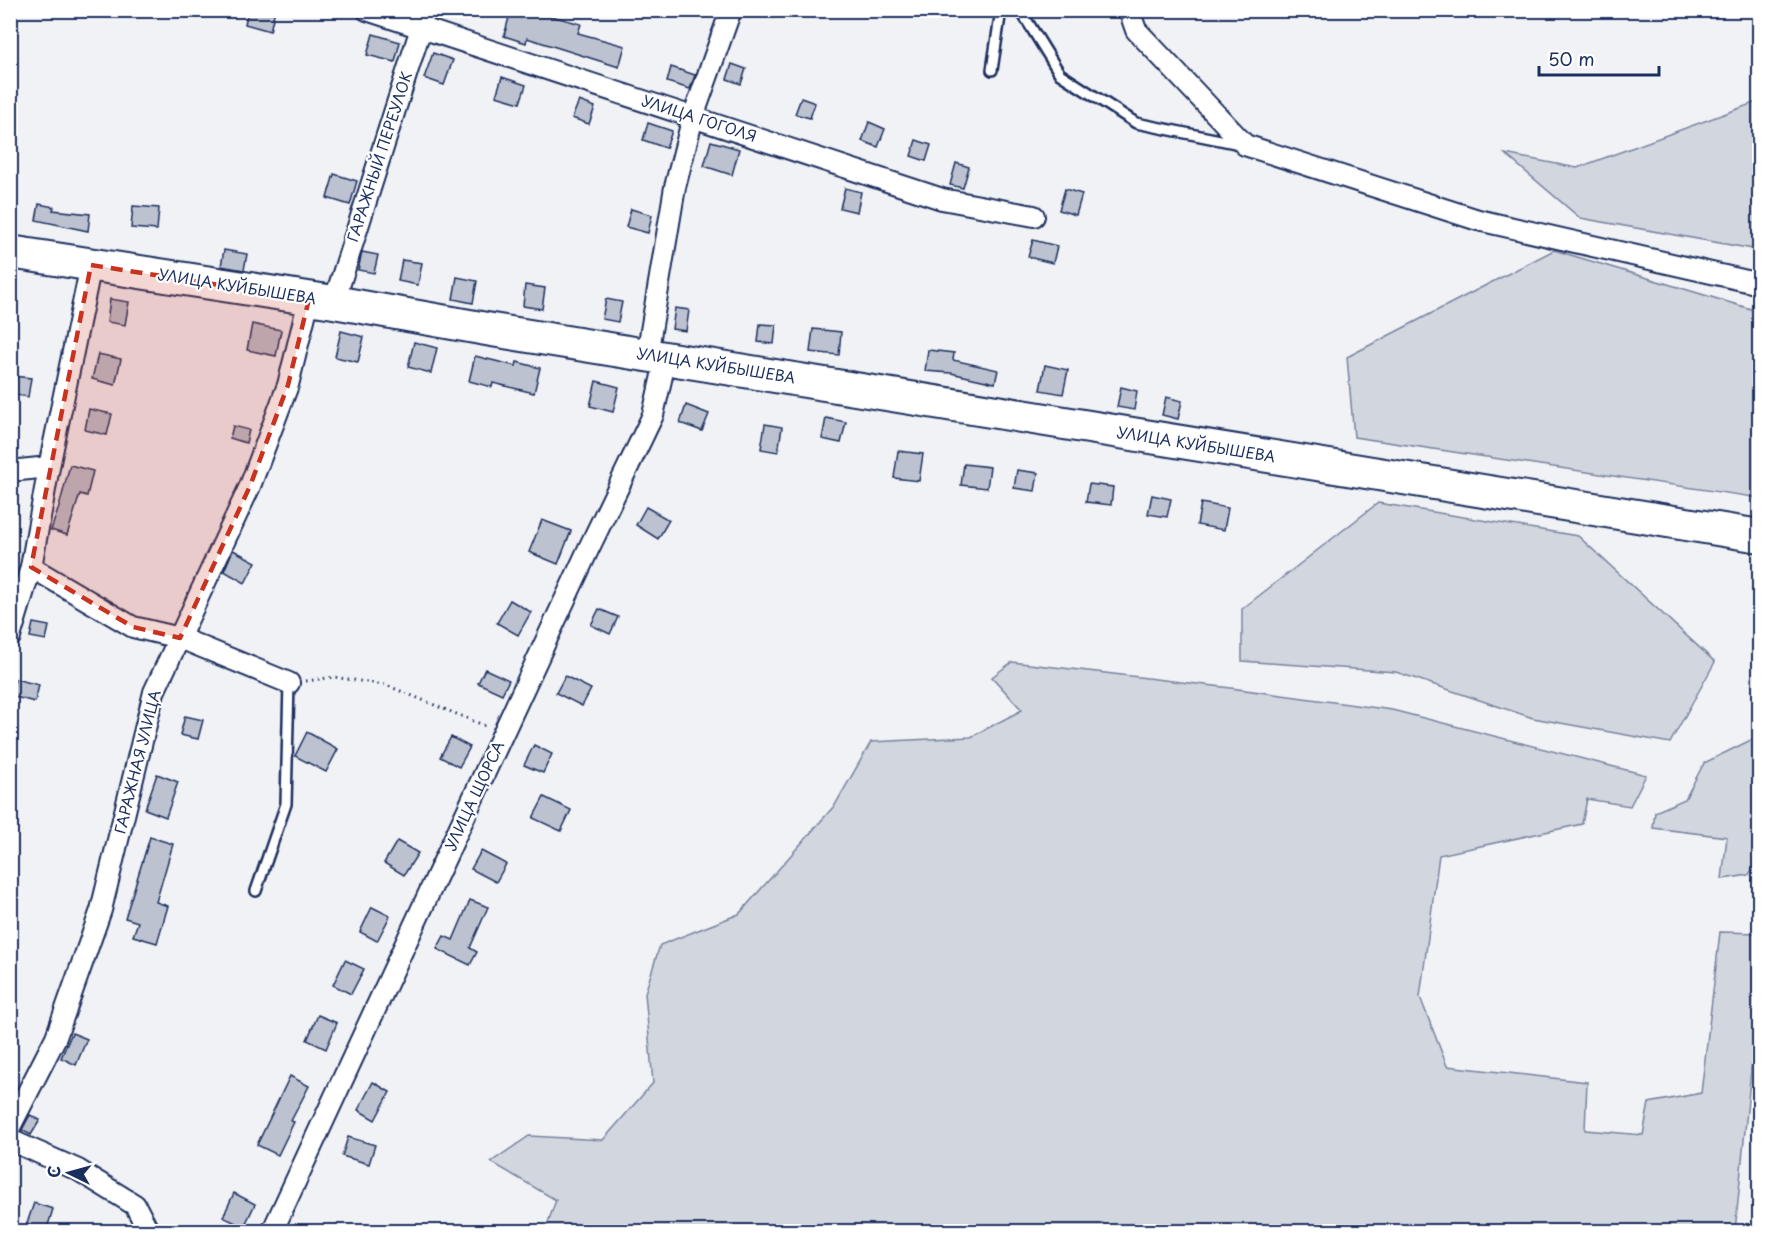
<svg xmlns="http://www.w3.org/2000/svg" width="1770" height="1242" font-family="'Playpen Sans',sans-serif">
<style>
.green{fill:#d2d6df;stroke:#76829e;stroke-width:1.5}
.building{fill:#bcc2d0;stroke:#1b2f5e;stroke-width:1.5}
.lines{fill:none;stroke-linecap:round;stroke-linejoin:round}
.service-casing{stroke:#1b2f5e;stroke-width:14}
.minor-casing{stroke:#1b2f5e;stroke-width:24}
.trunk-casing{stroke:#1b2f5e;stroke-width:36}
.path{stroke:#1b2f5e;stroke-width:3;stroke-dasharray:1.5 4.5;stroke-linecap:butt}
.service{stroke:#fff;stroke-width:9}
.minor{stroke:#fff;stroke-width:20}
.trunk{stroke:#fff;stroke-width:32}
.marked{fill:#c8321e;fill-opacity:0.2;stroke:#c8321e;stroke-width:4.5;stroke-dasharray:12 8;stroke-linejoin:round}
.labels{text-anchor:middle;stroke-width:4.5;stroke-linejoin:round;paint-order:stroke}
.street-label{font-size:15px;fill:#1b2f5e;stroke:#fff}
</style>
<rect width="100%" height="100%" fill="#f1f2f5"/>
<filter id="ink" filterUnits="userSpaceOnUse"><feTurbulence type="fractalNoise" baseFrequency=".0167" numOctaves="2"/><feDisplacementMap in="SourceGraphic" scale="12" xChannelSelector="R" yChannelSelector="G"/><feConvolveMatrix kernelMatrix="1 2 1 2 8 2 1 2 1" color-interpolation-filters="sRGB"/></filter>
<g filter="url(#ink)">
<g class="green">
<polygon points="1759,101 1759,250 1580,218 1505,154 1577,168"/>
<polygon points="1554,250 1751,309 1759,321 1759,498 1354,437 1347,357"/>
<polygon points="1378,503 1578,536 1715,662 1670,743 1533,718 1396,672 1242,661 1242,609"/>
<polygon points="1012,662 1223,687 1392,710 1646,775 1630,806 1587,799 1582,824 1439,855 1420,997 1447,1066 1587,1082 1585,1130 1643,1135 1649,1103 1701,1093 1720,932 1759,933 1759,989 1735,1231 545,1231 556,1200 491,1162 529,1136 603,1140 653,1083 645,993 660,945 739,914 835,805 871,742 971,737 1022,710 992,677"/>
<polygon points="1759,736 1759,861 1749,875 1722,879 1727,837 1653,828 1655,812 1685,799 1704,763"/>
</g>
<g class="building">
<polygon points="248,10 275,10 270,31 245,24"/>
<polygon points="511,10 529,10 581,24 578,33 625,46 619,67 527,38 526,43 504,36"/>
<polygon points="373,34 400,42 395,62 367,55"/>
<polygon points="433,53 453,60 444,85 424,78"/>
<polygon points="732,64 746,69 741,84 727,79"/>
<polygon points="671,67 695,75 690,89 667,82"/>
<polygon points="502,77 526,85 520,103 496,96"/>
<polygon points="801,98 815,103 810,118 795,114"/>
<polygon points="579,101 595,107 589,124 572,118"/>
<polygon points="869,122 885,129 878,147 862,141"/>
<polygon points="648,123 672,131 666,148 643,140"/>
<polygon points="916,140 931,145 926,161 911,156"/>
<polygon points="711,141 739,149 732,175 704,166"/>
<polygon points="956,163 969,167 963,188 950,185"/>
<polygon points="334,174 357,181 350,205 327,198"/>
<polygon points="845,188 861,192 857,212 840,208"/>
<polygon points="1065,189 1082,194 1076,215 1059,210"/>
<polygon points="39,204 54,207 53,210 90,214 88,231 36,220"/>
<polygon points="133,206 159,208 157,230 131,228"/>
<polygon points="631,209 652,215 648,233 626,227"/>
<polygon points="1033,240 1057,246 1053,263 1028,257"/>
<polygon points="224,250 247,254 244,270 221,266"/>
<polygon points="362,252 378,255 374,273 358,270"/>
<polygon points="402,260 422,263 418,285 398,281"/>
<polygon points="457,277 477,281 473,303 453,299"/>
<polygon points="525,285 545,288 542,309 523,306"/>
<polygon points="110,299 129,302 125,325 107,322"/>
<polygon points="606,299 622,302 618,322 602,319"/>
<polygon points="675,308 689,310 686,331 672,329"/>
<polygon points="252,324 281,330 276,356 247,350"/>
<polygon points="760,324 776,325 774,344 758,342"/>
<polygon points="813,329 841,332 839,355 810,352"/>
<polygon points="341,331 364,337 358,362 335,357"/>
<polygon points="414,342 437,348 431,373 408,367"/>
<polygon points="928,350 954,353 953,360 998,370 995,383 951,373 925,371"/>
<polygon points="98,354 121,359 115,385 92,379"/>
<polygon points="475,356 516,366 517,362 540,368 534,393 493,383 492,387 469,381"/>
<polygon points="1045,365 1068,370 1063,394 1040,390"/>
<polygon points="13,376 31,378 28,397 10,394"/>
<polygon points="596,381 619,387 613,412 590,406"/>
<polygon points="1121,387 1137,391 1134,410 1117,407"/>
<polygon points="1166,397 1182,401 1178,419 1162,415"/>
<polygon points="686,405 709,414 702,431 680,423"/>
<polygon points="89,409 112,414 107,435 85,430"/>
<polygon points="826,418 846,422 841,443 822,439"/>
<polygon points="765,424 782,427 778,452 761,449"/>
<polygon points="233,426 249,430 246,443 230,438"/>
<polygon points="898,451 923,454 919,481 894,478"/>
<polygon points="964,464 990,467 987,488 961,485"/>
<polygon points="70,465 93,471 87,496 80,494 67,535 51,530 59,507"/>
<polygon points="1017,470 1038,473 1035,491 1014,488"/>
<polygon points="1089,484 1113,487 1111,505 1086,502"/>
<polygon points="1152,495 1171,499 1167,517 1148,514"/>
<polygon points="1201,503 1228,508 1224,530 1197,525"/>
<polygon points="646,507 669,520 658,539 636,525"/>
<polygon points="542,520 571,531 558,564 529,552"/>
<polygon points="233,550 256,562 245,583 224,571"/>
<polygon points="510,600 531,612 518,635 497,623"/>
<polygon points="599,609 618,617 610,634 591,625"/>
<polygon points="33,623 49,626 46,640 30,637"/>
<polygon points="485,669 509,680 502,694 478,683"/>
<polygon points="565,676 591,689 582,706 556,693"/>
<polygon points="15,679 39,685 35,702 11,696"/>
<polygon points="185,716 203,720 198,739 180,735"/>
<polygon points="307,732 338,749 326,772 295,756"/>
<polygon points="451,737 470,747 459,767 440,757"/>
<polygon points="534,745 552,754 543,773 524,765"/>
<polygon points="157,774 178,782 166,817 145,809"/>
<polygon points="544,797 571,810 561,831 533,818"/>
<polygon points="150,837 173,844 156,902 168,906 157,943 133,936 138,922 125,918"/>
<polygon points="397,841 418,853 404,875 384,863"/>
<polygon points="481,851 506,864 496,882 471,869"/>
<polygon points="470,900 488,907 470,948 477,952 470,965 437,949 444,936 453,940"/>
<polygon points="372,907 390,916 377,941 360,932"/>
<polygon points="345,960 364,969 351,994 333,985"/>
<polygon points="318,1015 337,1023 326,1049 307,1040"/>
<polygon points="72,1033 87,1039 76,1065 61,1058"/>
<polygon points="290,1076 309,1086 291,1121 294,1122 278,1155 257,1145"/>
<polygon points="373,1082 390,1092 375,1120 358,1110"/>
<polygon points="30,1115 40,1120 31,1135 22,1130"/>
<polygon points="348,1137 375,1145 369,1164 342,1156"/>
<polygon points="234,1193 255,1204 244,1227 223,1217"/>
<polygon points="34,1203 53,1209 46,1232 24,1232"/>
</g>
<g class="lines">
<g class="service-casing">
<g id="service">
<polyline points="1023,10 1024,16 1060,74 1136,123 1240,144"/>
<polyline points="992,70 1001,10"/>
<polyline points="256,891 286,804 289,683"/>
</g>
</g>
<g class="minor-casing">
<g id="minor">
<polyline points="367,10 942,199 1034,216"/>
<polyline points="1129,10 1136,30 1245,145 1478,220 1760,284"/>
<polyline points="334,302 421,28 424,10"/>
<polyline points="647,355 675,187 693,117 731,10"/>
<polyline points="10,471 49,467"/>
<polyline points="31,567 133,627 180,638 289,683"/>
<polyline points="10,637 31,567 49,467 91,265"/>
<polyline points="10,1127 56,1037 101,910 154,692 250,486 288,385 309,299"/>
<polyline points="10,1140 78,1170 135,1205 149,1232"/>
<polyline points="272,1232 588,550 653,415 666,358"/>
</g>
</g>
<g class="trunk-casing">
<polyline id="trunk" points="10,252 334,302 492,330 1760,536"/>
</g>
<polyline class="path" points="306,681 334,677 386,685 488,727"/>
<use href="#service" class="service"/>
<use href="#minor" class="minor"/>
<use href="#trunk" class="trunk"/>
</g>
</g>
<path class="marked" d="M 91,265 L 309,299 L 288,385 L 250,486 L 180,638 L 133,627 L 31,567 Z"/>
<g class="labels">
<g class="street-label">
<text transform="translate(699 119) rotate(18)" y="5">УЛИЦА ГОГОЛЯ</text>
<text transform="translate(380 157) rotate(-72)" y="5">ГАРАЖНЫЙ ПЕРЕУЛОК</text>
<text transform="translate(237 287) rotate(9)" y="5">УЛИЦА КУЙБЫШЕВА</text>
<text transform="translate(716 366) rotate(9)" y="5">УЛИЦА КУЙБЫШЕВА</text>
<text transform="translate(1196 445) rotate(9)" y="5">УЛИЦА КУЙБЫШЕВА</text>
<text transform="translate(138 762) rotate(-76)" y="5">ГАРАЖНАЯ УЛИЦА</text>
<text transform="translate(475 796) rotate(-65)" y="5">УЛИЦА ЩОРСА</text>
</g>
</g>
<rect width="1770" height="1242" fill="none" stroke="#fff" stroke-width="36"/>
<rect x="18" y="18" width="1734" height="1206" fill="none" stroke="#1b2f5e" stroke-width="2" filter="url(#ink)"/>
<g transform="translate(69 1173) rotate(275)" stroke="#ffffff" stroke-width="4.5" paint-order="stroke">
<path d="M0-4.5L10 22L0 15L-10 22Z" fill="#1b2f5e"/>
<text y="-9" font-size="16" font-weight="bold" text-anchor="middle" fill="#1b2f5e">С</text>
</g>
<path d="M1539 66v9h120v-9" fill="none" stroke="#1b2f5e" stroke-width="3"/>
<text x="1548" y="66" font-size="18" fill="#1b2f5e" stroke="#ffffff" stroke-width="4.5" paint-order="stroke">50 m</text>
</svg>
